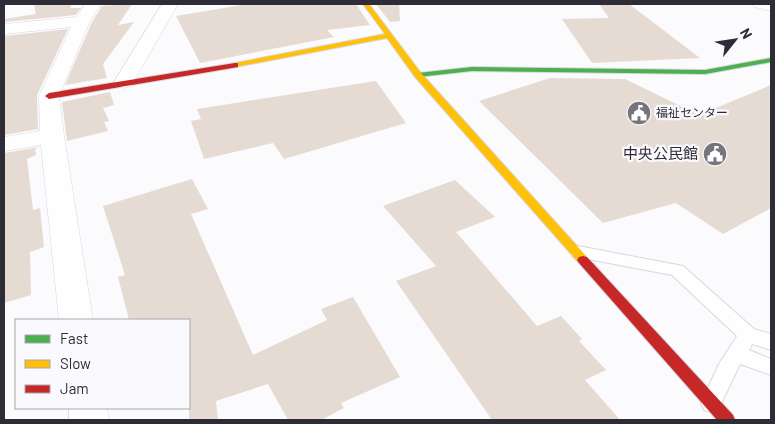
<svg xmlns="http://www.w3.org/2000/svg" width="775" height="424" font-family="Barlow,'Noto Sans JP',sans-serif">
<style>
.building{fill:#e6dbd3}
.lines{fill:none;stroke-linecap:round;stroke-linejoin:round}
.lane-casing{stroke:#d9d7de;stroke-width:2}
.street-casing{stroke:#d9d7de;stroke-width:1}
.fast-casing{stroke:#d9d7de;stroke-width:2}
.slow-casing{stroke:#d9d7de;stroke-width:2}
.jam-casing{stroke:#d9d7de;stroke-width:2}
.lane{fill:#fefeff;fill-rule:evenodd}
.street{fill:#fefeff;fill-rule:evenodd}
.fast{fill:#4caf50;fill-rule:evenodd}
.slow{fill:#ffc107;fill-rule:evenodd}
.jam{fill:#c62828;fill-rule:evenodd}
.labels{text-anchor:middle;stroke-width:4.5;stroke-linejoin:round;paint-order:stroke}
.far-poi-label{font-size:12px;fill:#2e2c36;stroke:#faf9fe;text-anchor:start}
.poi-label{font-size:15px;fill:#2e2c36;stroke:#faf9fe;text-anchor:end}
</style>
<rect width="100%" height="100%" fill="#fbfafd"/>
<g class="building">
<polygon points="34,4 70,4 71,8 81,8 76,15 4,22 4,19 36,14"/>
<polygon points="132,4 118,25 134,22 103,64 107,78 65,85 92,22 102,6"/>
<polygon points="248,4 356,4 370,25 327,30 334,37 200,63 176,16"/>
<polygon points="376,4 399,4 400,21 390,22"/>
<polygon points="599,4 629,4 700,58 592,63 562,19 609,18"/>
<polygon points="68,29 37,95 38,129 4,135 4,36"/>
<polygon points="550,78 625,79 699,115 771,85 771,208 723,234 676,203 603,223 479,101"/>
<polygon points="376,81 406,123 284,159 273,143 204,159 191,121 201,119 197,109"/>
<polygon points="110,92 114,105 103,108 109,121 104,122 108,131 67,141 62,102"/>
<polygon points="39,147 35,149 36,155 27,159 33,210 40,208 44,247 30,252 31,295 4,303 4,153"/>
<polygon points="192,179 208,209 191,214 253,355 327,320 321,309 353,297 400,377 341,403 344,408 321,420 288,420 268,384 216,401 218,420 189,420 189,320 129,320 118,277 125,275 103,206"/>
<polygon points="455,180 495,217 456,232 537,326 561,316 582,339 579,341 606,370 585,380 620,420 492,420 396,281 436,266 383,206"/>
</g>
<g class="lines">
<g class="lane-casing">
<polygon id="lane" points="578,246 683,266 754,329 771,334 771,350 752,344 749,350 771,359 771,375 740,364 718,410 711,412 704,410 701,403 719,364 737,336 672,275 572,256 570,252 572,248"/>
</g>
<g class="street-casing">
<g id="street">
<polygon points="85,4 101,4 90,21 59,96 64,136 93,320 59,320 41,145 4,151 4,137 40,131 39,96 71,27 4,34 4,24 77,17"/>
<polygon points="162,4 178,4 131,86 124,88 117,86 114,82"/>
<polygon points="752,4 771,4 771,11 755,7"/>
<polygon points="69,408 107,408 109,420 69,420"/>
</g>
</g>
<g class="fast-casing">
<polygon id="fast" points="771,58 771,62 705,74 472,71 418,77 414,75 418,73 472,67 705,70"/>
</g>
<g class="slow-casing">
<polygon id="slow" points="363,4 369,4 421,73 587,257 589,260 587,263 579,263 415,77 387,38 235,67 231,65 235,63 385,34"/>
</g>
<g class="jam-casing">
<g id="jam">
<polygon points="235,63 238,63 238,67 49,99 45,96 49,93"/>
<polygon points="583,256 587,257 733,415 735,420 717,420 579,263 577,260 579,257"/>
</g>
</g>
<use href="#lane" class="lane"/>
<use href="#street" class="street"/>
<use href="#fast" class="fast"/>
<use href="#slow" class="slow"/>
<use href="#jam" class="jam"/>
</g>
<defs>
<g id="civic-disc" transform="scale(1.25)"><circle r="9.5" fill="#76747c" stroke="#faf9fe"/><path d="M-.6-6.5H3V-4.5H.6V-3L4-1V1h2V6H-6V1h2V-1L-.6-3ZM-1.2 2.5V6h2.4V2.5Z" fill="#fff"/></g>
</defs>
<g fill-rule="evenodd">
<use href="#civic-disc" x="639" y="113"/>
<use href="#civic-disc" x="715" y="154"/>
</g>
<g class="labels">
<g class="far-poi-label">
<text x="656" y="117">福祉センター</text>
</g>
<g class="poi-label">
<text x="698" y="159">中央公民館</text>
</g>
</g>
<rect width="775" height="424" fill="none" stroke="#2e2c36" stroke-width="10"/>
<rect x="15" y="319" width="175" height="90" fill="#faf9fe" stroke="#a8a7ae"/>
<rect x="25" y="335" width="25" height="8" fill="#4caf50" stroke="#a8a7ae"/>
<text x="60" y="344" font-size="15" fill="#2e2c36">Fast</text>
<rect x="25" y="360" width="25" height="8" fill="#ffc107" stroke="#a8a7ae"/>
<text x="60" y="369" font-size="15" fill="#2e2c36">Slow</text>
<rect x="25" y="385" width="25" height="8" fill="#c62828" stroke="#a8a7ae"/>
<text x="60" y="394" font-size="15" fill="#2e2c36">Jam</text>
<g transform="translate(735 40) rotate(60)" stroke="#faf9fe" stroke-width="4" paint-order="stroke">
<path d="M0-4L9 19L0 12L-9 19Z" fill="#2e2c36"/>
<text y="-8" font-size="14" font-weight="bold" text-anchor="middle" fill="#2e2c36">N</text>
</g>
</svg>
